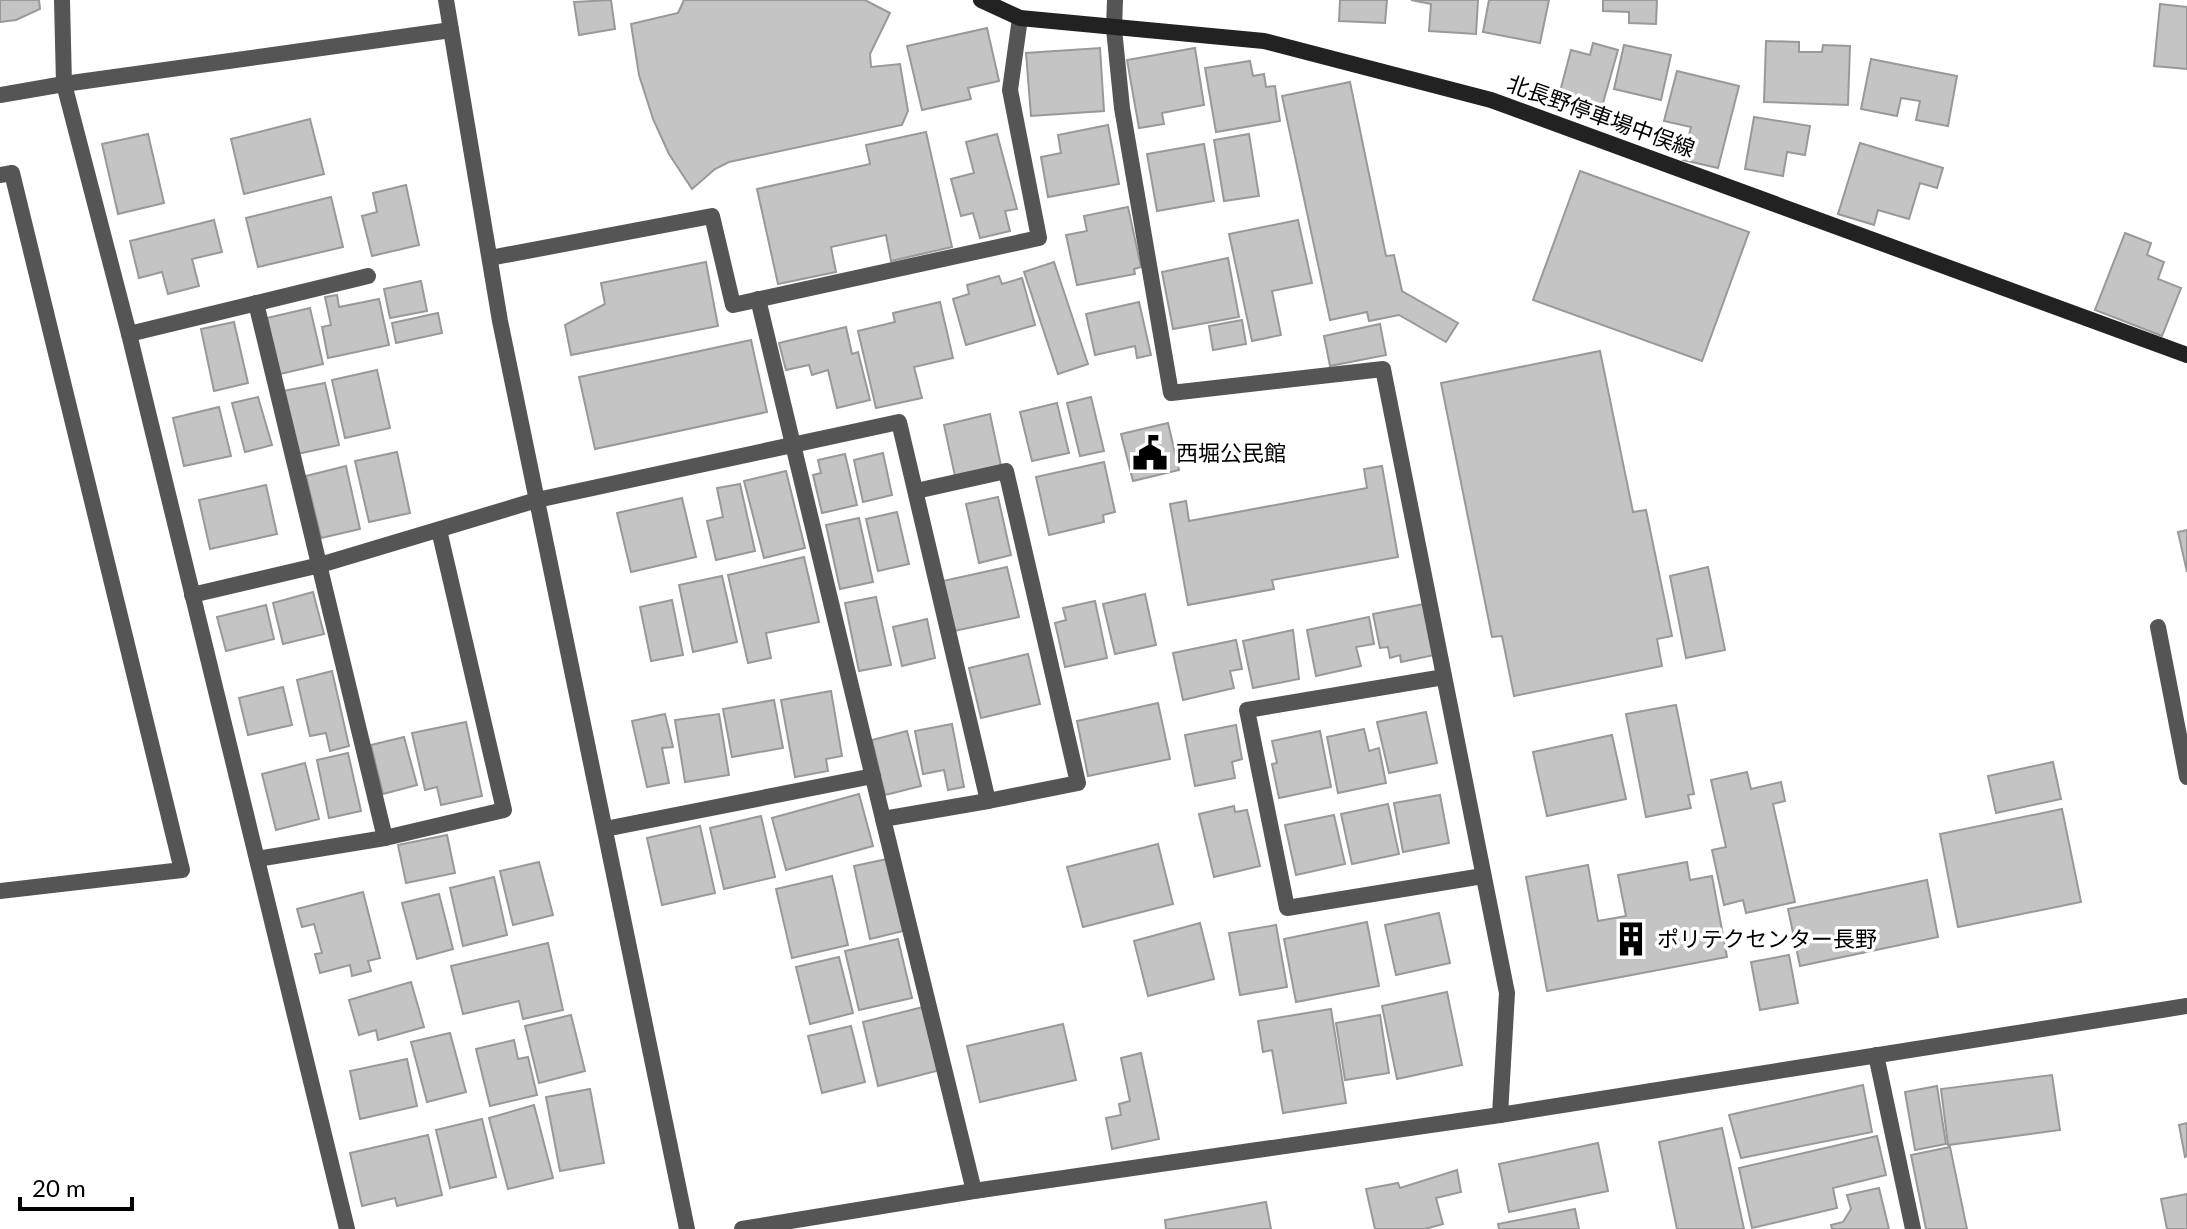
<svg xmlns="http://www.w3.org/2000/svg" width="2187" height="1229" font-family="Lato,'Noto Sans JP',sans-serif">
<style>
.building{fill:#c4c4c4;stroke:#999;stroke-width:2}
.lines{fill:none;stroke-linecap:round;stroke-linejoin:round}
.service{stroke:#555;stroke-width:16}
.minor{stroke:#555;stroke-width:16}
.tertiary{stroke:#555;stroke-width:16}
.secondary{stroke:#222;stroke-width:16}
.labels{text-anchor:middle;stroke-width:7;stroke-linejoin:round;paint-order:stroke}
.street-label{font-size:22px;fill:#000;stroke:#fff}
.poi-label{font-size:22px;fill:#000;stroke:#fff;text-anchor:start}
</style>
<rect width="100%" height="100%" fill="#fff"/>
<g class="building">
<polygon points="0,0 39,0 40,9 16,20 0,22"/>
<polygon points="611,0 615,29 579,35 574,2"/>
<polygon points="684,0 865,0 890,13 870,54 871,67 900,64 908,111 902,125 729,162 715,169 692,189 669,154 653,119 639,75 631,24 678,13"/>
<polygon points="1340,0 1387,0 1385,23 1339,21"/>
<polygon points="1411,0 1478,0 1476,34 1429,31 1431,4"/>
<polygon points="1489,0 1549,0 1540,43 1483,32"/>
<polygon points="1603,0 1657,0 1656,24 1629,23 1629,12 1603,11"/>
<polygon points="2160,4 2187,7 2187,69 2154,66"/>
<polygon points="987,28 999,81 968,88 971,99 922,110 907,46"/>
<polygon points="1766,41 1799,42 1799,52 1822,52 1823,45 1850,46 1848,105 1764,102"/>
<polygon points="1593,43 1618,50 1601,110 1558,99 1571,50 1590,55"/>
<polygon points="1624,45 1671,55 1661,100 1614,89"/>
<polygon points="1100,48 1104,111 1031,116 1026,53"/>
<polygon points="1195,48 1204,105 1162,113 1164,124 1139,128 1127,60"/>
<polygon points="1871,59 1957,76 1948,126 1916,120 1920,101 1901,98 1897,116 1861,109"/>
<polygon points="1250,61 1253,76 1264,74 1266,87 1275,86 1280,121 1216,132 1205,68"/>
<polygon points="1677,71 1739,86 1718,168 1683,160 1691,127 1664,121"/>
<polygon points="1350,82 1386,256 1394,255 1402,291 1458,323 1446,342 1399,315 1369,321 1367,312 1330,320 1282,96"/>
<polygon points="1754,117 1810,126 1805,155 1787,152 1783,176 1745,169"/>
<polygon points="310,119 324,174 244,194 231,139"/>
<polygon points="1108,125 1119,184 1048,197 1041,157 1061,153 1058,135"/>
<polygon points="926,132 952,247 891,261 886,235 831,247 836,272 778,284 757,189 870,164 866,145"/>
<polygon points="148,134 164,203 118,214 102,144"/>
<polygon points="997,134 1017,209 1005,211 1010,231 980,238 973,213 961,216 951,179 974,173 966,142"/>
<polygon points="1249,134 1259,196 1224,201 1214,140"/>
<polygon points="1860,143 1943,168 1937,188 1920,183 1909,219 1878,210 1874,225 1838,214"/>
<polygon points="1204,144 1214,201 1157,211 1147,154"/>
<polygon points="1580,171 1749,232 1702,361 1533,300"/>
<polygon points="406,185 419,245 372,256 362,216 377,212 373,193"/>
<polygon points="331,197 343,247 258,267 246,218"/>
<polygon points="1128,207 1141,267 1134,269 1135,274 1077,285 1066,235 1087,231 1084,216"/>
<polygon points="214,220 222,252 192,259 199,286 168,294 162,272 139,278 130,241"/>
<polygon points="1298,220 1312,283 1272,291 1281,335 1252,341 1229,234"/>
<polygon points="2125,233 2151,243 2147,255 2164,262 2158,279 2181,288 2162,336 2095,310"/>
<polygon points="1228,258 1239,317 1173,329 1162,272"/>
<polygon points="706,262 718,326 571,355 565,325 605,304 601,283"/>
<polygon points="1054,262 1088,364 1058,374 1024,272"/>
<polygon points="999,276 1002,284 1022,278 1035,325 966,345 953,299 969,294 967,285"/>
<polygon points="421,281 427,311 390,318 384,289"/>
<polygon points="337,295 339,307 379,299 389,345 328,358 322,327 331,325 325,297"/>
<polygon points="940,302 953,358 914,367 922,398 876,408 858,331 895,322 893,313"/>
<polygon points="1139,302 1151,355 1137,358 1135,346 1095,355 1086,314"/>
<polygon points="310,308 323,364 280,374 267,318"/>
<polygon points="438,313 442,333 396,343 392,323"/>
<polygon points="1242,320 1246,344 1213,350 1209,326"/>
<polygon points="234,322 248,383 214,391 201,329"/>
<polygon points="1380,324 1386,355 1330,366 1324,336"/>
<polygon points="846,327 852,354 858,352 870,400 837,408 828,370 812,375 809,365 786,370 779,343"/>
<polygon points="751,340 767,412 595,449 579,377"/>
<polygon points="1600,351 1633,512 1646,510 1672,636 1657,639 1662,666 1514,696 1502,636 1492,637 1441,383"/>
<polygon points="377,370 390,428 345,438 332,380"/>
<polygon points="325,383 339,445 297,454 283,391"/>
<polygon points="258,397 272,445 245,452 232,403"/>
<polygon points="1091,397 1104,451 1080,456 1067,403"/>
<polygon points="1057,403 1069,453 1032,461 1020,412"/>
<polygon points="219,407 231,456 184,466 173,418"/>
<polygon points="990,414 1001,466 955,476 944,425"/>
<polygon points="1168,423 1179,470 1133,481 1121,434"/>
<polygon points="397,452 410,513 369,522 355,461"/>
<polygon points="883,453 892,495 863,502 854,460"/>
<polygon points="845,454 857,505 822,513 813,475 821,473 818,460"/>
<polygon points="1104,462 1115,512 1103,515 1104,522 1049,535 1036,477"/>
<polygon points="346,466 360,529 321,538 306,476"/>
<polygon points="1382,466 1398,557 1272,580 1274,589 1188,605 1170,504 1186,501 1189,521 1367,488 1364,469"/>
<polygon points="786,471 805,548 764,558 744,481"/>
<polygon points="740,484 755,551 716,560 707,521 723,517 717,488"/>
<polygon points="266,485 277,534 210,549 199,500"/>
<polygon points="998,497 1011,555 979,563 966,504"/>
<polygon points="682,498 696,557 631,572 617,513"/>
<polygon points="897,512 909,564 878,571 866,519"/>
<polygon points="859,518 873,582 840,589 826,525"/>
<polygon points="2187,530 2187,572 2178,532"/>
<polygon points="804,557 819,622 766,633 771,658 748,663 728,575"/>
<polygon points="1007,567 1019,617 954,631 943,581"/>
<polygon points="1708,567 1725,650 1686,658 1670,576"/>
<polygon points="722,576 737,642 693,652 679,585"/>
<polygon points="313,592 324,634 283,644 273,603"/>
<polygon points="1145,594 1156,645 1115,654 1103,604"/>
<polygon points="876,597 891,665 859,671 845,603"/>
<polygon points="672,600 683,655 651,661 640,607"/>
<polygon points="1095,601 1107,658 1065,667 1055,623 1066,620 1063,608"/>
<polygon points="1424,604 1434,655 1401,662 1400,655 1390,658 1388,647 1380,648 1373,614"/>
<polygon points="266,605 274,639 226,651 217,617"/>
<polygon points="1369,617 1374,644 1356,647 1361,666 1316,676 1307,630"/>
<polygon points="927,619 935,658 902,666 893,627"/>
<polygon points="1293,630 1299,679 1253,688 1243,641"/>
<polygon points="1236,640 1242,669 1230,671 1234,688 1183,700 1173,653"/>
<polygon points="1028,654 1040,704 981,718 969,668"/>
<polygon points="332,671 349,746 330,751 326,733 310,736 297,680"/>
<polygon points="283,687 292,725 248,735 239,698"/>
<polygon points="831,691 842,756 826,759 828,771 795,777 781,700"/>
<polygon points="774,700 783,748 732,757 723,709"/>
<polygon points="1158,703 1170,759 1088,776 1077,721"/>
<polygon points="1676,705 1694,794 1688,795 1691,808 1646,817 1626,714"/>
<polygon points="1426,712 1437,763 1389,773 1377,722"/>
<polygon points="665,714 673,747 662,748 669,783 647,787 632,721"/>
<polygon points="719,714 729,775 685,782 675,720"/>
<polygon points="466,722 482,796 441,805 437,787 425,790 412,733"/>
<polygon points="952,724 964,787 948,790 944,770 923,774 915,731"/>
<polygon points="1236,725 1242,759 1232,762 1235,778 1195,786 1185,735"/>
<polygon points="1364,729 1369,751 1379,748 1386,783 1338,793 1327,737"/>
<polygon points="907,731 921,786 885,795 872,740"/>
<polygon points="1320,731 1331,787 1279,798 1272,764 1277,763 1272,741"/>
<polygon points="1612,735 1626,799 1547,816 1533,752"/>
<polygon points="404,737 417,785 383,794 371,745"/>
<polygon points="348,753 361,811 329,818 317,760"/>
<polygon points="2053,762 2061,799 1996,813 1988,776"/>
<polygon points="305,763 319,819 276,830 262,774"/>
<polygon points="1747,772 1751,789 1781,782 1785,801 1773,804 1795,902 1746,913 1743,900 1724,905 1712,850 1726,847 1711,780"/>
<polygon points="859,794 873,846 786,870 772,818"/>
<polygon points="1440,795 1449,843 1403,852 1394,803"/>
<polygon points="1388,804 1399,854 1352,864 1341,814"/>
<polygon points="1234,806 1235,812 1247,810 1260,866 1214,877 1199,814"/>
<polygon points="2062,809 2081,902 1958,927 1940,834"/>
<polygon points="1334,815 1345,864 1296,875 1285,825"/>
<polygon points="761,816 775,877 724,889 710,828"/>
<polygon points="700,826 715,893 662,905 647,838"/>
<polygon points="447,835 455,873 406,883 398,845"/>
<polygon points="1158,844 1173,904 1083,927 1067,867"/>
<polygon points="887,859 903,931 870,939 854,866"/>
<polygon points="539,862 553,915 513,925 500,871"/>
<polygon points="1687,862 1690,880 1712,876 1727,957 1547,991 1526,877 1588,865 1598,921 1626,916 1618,875"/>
<polygon points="832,876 848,945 792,958 776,889"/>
<polygon points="494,877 507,935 463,946 450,888"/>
<polygon points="1927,880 1938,937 1800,966 1788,909"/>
<polygon points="363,892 380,958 368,961 371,971 352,976 350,965 320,973 315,954 322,953 314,924 302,927 297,909"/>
<polygon points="439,894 453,949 417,959 402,903"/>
<polygon points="1439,913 1450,963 1396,975 1385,925"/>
<polygon points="1367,922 1379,986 1296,1002 1284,939"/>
<polygon points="1200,923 1214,979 1148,996 1134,941"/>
<polygon points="1276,925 1287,987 1240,995 1229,933"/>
<polygon points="898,939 912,998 859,1010 845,951"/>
<polygon points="548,943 563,1010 523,1019 519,1001 463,1014 451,966"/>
<polygon points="1789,955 1798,1003 1760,1010 1751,962"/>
<polygon points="839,957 853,1013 810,1024 796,967"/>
<polygon points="411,982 424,1027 378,1040 376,1030 359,1035 349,1000"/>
<polygon points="1447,992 1462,1065 1397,1079 1382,1006"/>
<polygon points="923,1007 940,1070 878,1086 863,1022"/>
<polygon points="1331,1009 1346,1103 1283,1113 1272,1050 1263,1052 1258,1021"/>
<polygon points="571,1015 585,1071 539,1083 525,1026"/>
<polygon points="1380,1015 1389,1073 1345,1080 1336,1023"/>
<polygon points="1063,1024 1076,1080 980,1102 967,1046"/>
<polygon points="851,1026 865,1082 822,1093 808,1036"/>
<polygon points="450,1033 466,1092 427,1102 411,1042"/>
<polygon points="514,1040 518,1059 528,1057 537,1095 490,1106 476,1049"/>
<polygon points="1141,1053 1159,1139 1112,1149 1106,1118 1121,1115 1119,1104 1130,1101 1121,1058"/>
<polygon points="407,1059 417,1106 360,1119 350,1071"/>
<polygon points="2052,1075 2060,1130 1948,1145 1941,1089"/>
<polygon points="1863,1085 1872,1132 1741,1158 1729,1115"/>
<polygon points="1937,1086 1946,1144 1915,1150 1905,1092"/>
<polygon points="590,1089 604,1163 560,1171 546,1097"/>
<polygon points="534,1105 553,1178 508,1189 489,1118"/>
<polygon points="482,1119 496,1177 450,1188 436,1130"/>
<polygon points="2187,1123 2187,1156 2185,1157 2179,1125"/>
<polygon points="1722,1128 1744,1229 1677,1229 1659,1142"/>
<polygon points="428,1135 442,1195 397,1206 395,1198 362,1206 350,1153"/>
<polygon points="1877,1136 1886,1175 1833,1188 1837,1208 1752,1228 1739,1168"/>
<polygon points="1598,1143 1608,1191 1509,1212 1499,1164"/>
<polygon points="1950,1147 1967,1229 1926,1229 1911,1155"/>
<polygon points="1457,1170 1461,1192 1436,1198 1443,1224 1425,1229 1375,1229 1366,1189 1398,1183 1400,1188"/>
<polygon points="1879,1188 1889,1229 1832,1229 1831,1225 1843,1222 1851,1209 1847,1195"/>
<polygon points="2187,1194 2187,1229 2167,1229 2161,1199"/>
<polygon points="1266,1202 1271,1229 1166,1229 1165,1220"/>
<polygon points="1575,1209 1579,1229 1499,1229 1498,1224"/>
</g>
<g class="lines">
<g class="service">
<polyline points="0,95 64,84"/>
<polyline points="0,175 12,173 182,870 0,891"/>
<polyline points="256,303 385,838 257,859"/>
<polyline points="129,334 368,276"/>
<polyline points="385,838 504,810 439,530"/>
</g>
<g class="minor">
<polyline points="62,0 64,84 129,334 347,1229"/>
<polyline points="1115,0 1114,29 1122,108 1171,393 1383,369 1507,993 1500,1115"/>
<polyline points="64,84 451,30"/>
<polyline points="490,258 712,216 733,305 1039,238 1010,90 1020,18"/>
<polyline points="758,299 883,819"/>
<polyline points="916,491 1006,471 1078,783 988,801"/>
<polyline points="192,595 320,565 537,500 899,422 988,801 883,819 974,1191"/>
<polyline points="2158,627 2187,777"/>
<polyline points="1444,677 1247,710 1287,908 1483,876"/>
<polyline points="605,829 873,776"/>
<polyline points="1876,1055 1913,1229"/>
</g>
<g class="tertiary">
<polyline points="446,0 500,321 687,1229"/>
<polyline points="742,1229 974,1191 1500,1115 2187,1006"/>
</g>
<polyline class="secondary" points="981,0 1020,18 1264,41 1491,100 2187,355"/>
</g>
<defs>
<g id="civic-bare" transform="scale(2.76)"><path d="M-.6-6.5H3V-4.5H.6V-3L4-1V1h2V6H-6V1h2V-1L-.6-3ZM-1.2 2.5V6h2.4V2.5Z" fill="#000" stroke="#fff" stroke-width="2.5" paint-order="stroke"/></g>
<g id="building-bare" transform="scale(2.76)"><path d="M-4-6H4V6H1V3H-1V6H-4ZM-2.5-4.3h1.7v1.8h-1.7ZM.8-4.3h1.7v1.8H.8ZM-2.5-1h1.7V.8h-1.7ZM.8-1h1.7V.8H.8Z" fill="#000" stroke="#fff" stroke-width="2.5" paint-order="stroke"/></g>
</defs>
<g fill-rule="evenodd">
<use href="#civic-bare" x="1150" y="453"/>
<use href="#building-bare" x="1631" y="939"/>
</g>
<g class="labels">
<g class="street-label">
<text transform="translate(1601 116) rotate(20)" y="8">北長野停車場中俣線</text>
</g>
<g class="poi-label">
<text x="1176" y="461">西堀公民館</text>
<text x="1657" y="947">ポリテクセンター長野</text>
</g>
</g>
<path d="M20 1197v12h112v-12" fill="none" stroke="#000000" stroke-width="4"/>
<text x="32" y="1197" font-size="24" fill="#000000" stroke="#ffffff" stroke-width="6" paint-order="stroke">20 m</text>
</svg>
